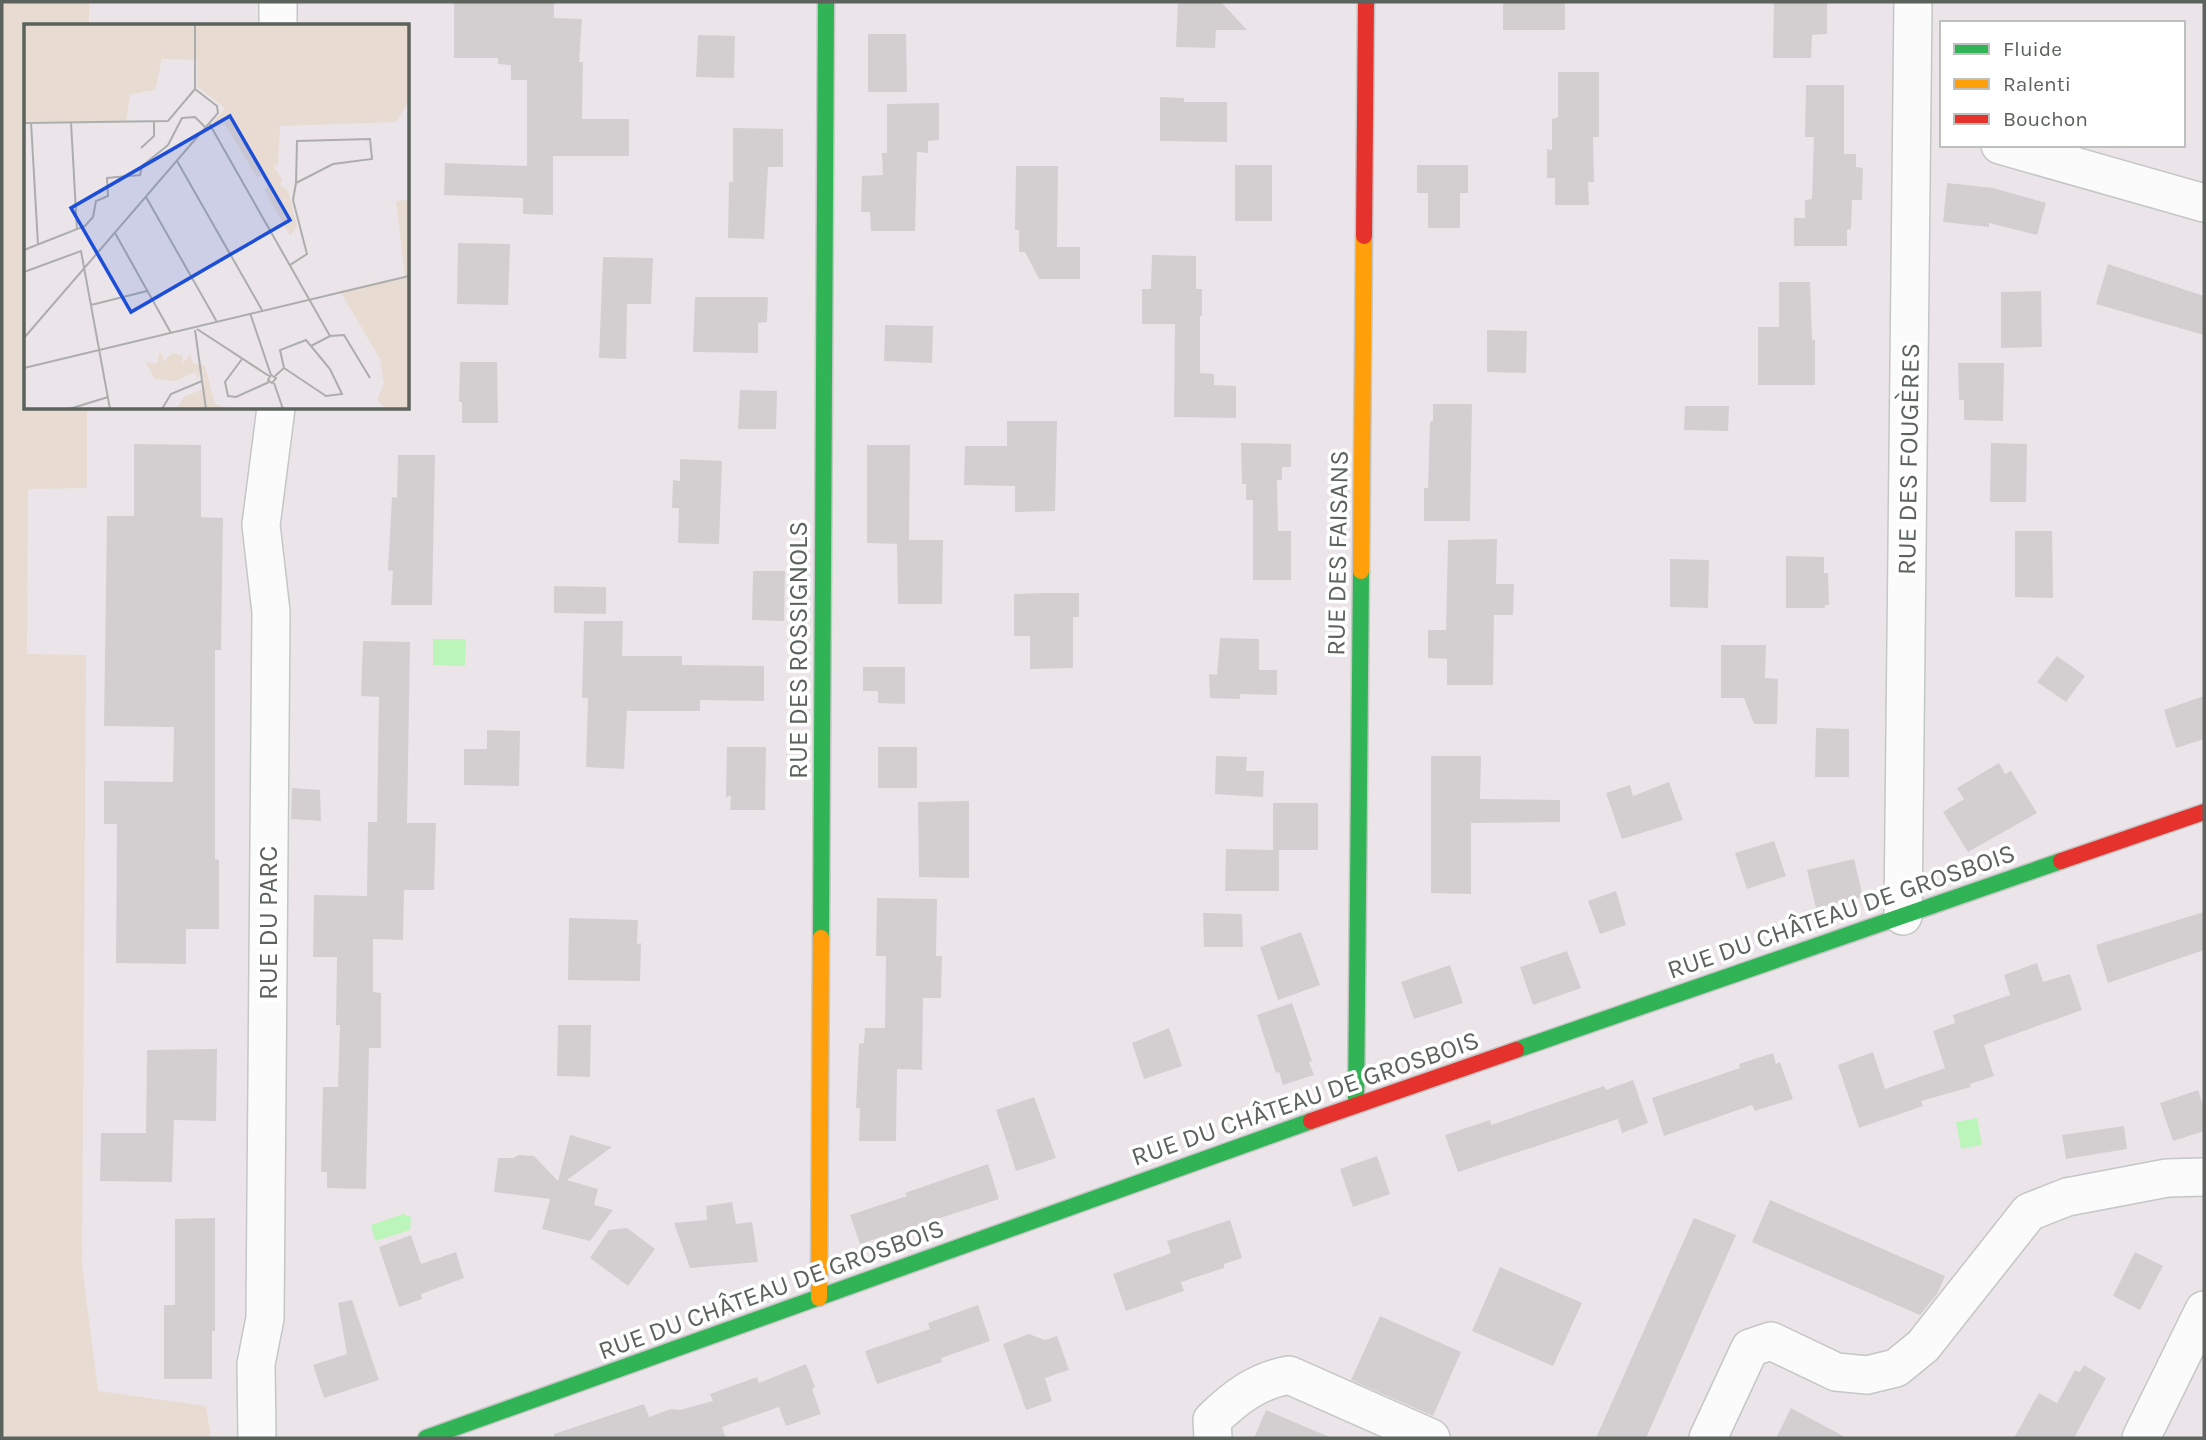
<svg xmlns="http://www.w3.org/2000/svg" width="2206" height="1440" font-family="Karla,sans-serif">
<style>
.green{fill:#e7dbd2}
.water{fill:#bbf5b9}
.building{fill:#d3cfd1}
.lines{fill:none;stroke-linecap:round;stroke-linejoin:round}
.street-casing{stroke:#c5c6c6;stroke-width:40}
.fast-casing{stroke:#c5c5c5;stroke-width:19}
.slow-casing{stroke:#c5c5c5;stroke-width:19}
.jam-casing{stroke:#c5c5c5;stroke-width:19}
.street{stroke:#fcfbfc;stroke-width:37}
.fast{stroke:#30b455;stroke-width:16}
.slow{stroke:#ff9f0a;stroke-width:16}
.jam{stroke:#e5322d;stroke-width:16}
.labels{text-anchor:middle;stroke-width:7;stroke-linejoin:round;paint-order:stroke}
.street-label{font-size:26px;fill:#5b635c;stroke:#fff}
.inset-road{fill:none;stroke:#adadad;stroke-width:2}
.view{fill:#1d4ed8;fill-opacity:0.15;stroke:#1d4ed8;stroke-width:3.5}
.inset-edge{fill:none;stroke:#5b635c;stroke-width:3.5}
</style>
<rect width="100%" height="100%" fill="#ebe5e9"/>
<polygon class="green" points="2,2 89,2 89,26 26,26 26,408 87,408 87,488 28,489 27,654 86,655 82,1266 98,1391 206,1406 211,1438 2,1438"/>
<g class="water">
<polygon points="433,639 466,639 465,666 433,665"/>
<polygon points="1977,1118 1982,1145 1961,1149 1956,1122"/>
<polygon points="403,1214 411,1217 410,1230 375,1241 371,1225"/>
</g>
<g class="building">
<polygon points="454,2 554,2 554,18 582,19 579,62 583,62 582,119 629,119 629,156 553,156 553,215 523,214 523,198 444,195 445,163 527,166 527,80 511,80 511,65 498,64 498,58 454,58"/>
<polygon points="1178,2 1221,2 1247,30 1216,30 1215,48 1176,47"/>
<rect x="1503" y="2" width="62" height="28"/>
<polygon points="1774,2 1827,2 1827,34 1812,35 1811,58 1773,58"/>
<polygon points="868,34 906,34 907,92 868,92"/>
<polygon points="698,35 735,36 734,78 696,77"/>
<polygon points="1558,72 1599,72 1599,137 1593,137 1594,182 1588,182 1589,205 1555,205 1555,178 1547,178 1547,149 1552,150 1552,119 1558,117"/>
<polygon points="1806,85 1844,85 1844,154 1856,154 1856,167 1863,168 1862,200 1852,200 1851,229 1847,230 1847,246 1794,246 1794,218 1805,218 1805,200 1812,199 1814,137 1805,137"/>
<polygon points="1160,97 1184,98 1184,102 1227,102 1227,142 1160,141"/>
<polygon points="939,103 939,140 928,141 928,153 917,152 915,231 871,231 870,212 861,212 862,176 883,175 882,153 887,153 887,104"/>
<polygon points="733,128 783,129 783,167 768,167 764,239 728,238 729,182 733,182"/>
<rect x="1235" y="165" width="37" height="56"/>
<polygon points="1417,165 1468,165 1468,193 1460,193 1460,228 1428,228 1428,193 1417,193"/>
<polygon points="1016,166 1058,166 1057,247 1080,247 1080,279 1039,279 1025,252 1019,252 1019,230 1015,230"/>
<polygon points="1947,183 1993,188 2046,203 2037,235 1989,223 1989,227 1943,222"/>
<polygon points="458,243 510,244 508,305 457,304"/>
<polygon points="1152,255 1196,256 1196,289 1202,289 1202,316 1200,316 1200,373 1214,374 1214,385 1236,386 1236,418 1174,417 1175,324 1142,324 1142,289 1151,289"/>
<polygon points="603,257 653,258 651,304 627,304 626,359 599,358"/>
<polygon points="2108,264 2204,296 2204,335 2096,304"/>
<polygon points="1779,282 1810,282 1812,340 1815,340 1815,385 1758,385 1758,327 1779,327"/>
<polygon points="2041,291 2042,347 2001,348 2001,292"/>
<polygon points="695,297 768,297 767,322 758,323 758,353 693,352"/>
<polygon points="885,325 933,326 932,363 884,361"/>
<polygon points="1487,330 1527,331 1526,373 1487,372"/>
<polygon points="460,362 497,362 498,423 462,423 462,402 459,402"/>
<polygon points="1958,363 2004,363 2003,421 1964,420 1964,400 1959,400"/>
<polygon points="740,390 777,391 776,429 738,429"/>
<polygon points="1433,404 1472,404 1470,521 1424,521 1424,488 1428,488 1430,422 1433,421"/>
<polygon points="1685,406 1729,406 1728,431 1684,430"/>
<polygon points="1007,421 1057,421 1055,511 1015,512 1015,486 964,485 965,446 1007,446"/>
<polygon points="1241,443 1291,444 1291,467 1282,467 1282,480 1277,480 1278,531 1291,531 1291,580 1253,580 1253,500 1246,500 1246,484 1242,484"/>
<polygon points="1991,443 2027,444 2026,502 1990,502"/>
<polygon points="134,444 201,445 201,517 223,518 221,650 215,650 215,859 219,860 219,929 186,929 186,964 116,963 117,824 104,824 104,781 173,782 174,727 104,726 107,516 134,516"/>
<polygon points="867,445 910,445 909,540 943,540 942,604 898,604 897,544 867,543"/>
<polygon points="398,455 435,455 432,605 391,605 393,571 388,570 392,497 397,498"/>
<polygon points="680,459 722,461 719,544 678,543 679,508 672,508 673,480 680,481"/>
<polygon points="2015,531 2052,531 2053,598 2015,597"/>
<polygon points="1497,539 1496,584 1514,584 1513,615 1494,615 1493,685 1447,685 1447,659 1428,658 1428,630 1446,630 1448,540"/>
<polygon points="1786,556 1824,557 1824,573 1828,573 1829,605 1825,605 1825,608 1786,608"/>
<polygon points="1670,559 1709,560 1708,608 1670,607"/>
<polygon points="753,571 785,571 784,621 752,620"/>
<polygon points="554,586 606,587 606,614 554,613"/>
<polygon points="1043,593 1079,593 1079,617 1073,617 1073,668 1030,669 1030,636 1014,636 1014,594"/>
<polygon points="584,621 623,621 622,656 682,656 682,665 764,666 764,701 700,700 700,711 627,711 624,769 586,767 588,698 582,698"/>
<polygon points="1220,638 1259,639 1259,670 1277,670 1277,695 1240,694 1240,699 1210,698 1209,674 1217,675"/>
<polygon points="363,641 410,642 407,823 436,823 434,890 404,890 403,940 373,939 373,992 381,993 381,1048 369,1048 366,1189 327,1188 327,1172 321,1172 323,1087 338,1087 340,1025 336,1025 337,957 313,957 314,895 367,896 368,822 377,822 379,697 361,696"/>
<polygon points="1721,645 1766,645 1765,678 1778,679 1777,724 1754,724 1744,698 1721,698"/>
<polygon points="2057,656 2085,676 2066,702 2037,682"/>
<polygon points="863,667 905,667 905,704 878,703 878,691 863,691"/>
<polygon points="2204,696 2204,739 2176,748 2164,710"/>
<polygon points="1816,728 1849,729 1849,777 1815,777"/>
<polygon points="487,730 520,731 519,786 464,785 464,749 487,749"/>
<polygon points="727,747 766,747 765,810 730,810 731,796 726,797"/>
<rect x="878" y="747" width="39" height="41"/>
<polygon points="1216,756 1247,757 1246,771 1264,771 1263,797 1215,794"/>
<polygon points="1431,756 1481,756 1480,799 1560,800 1560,822 1471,823 1471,894 1431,893"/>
<polygon points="1999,763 2005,774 2011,771 2037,813 1968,852 1943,812 1964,799 1957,788"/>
<polygon points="1669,782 1683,820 1622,839 1606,793 1630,785 1633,796"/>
<polygon points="292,788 320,790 321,821 291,819"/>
<polygon points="969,801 969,878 919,877 918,802"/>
<polygon points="1273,803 1318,803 1318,850 1279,850 1279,891 1225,891 1226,849 1273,850"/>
<polygon points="1774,841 1786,876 1747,889 1735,853"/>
<polygon points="1854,859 1863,897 1816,908 1807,870"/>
<polygon points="1616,891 1626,925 1600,934 1588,901"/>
<polygon points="877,898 937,899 936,956 942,956 941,998 923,998 922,1070 897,1069 896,1141 859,1141 860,1108 856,1108 859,1044 864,1043 865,1028 885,1028 886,956 876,956"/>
<polygon points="2204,912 2204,950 2108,983 2096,945"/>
<polygon points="1203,913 1242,914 1243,947 1204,947"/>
<polygon points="569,918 638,920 637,944 641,943 640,981 568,980"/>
<polygon points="1301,932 1320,985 1278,1000 1260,947"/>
<polygon points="1567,951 1581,988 1533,1005 1520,967"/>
<polygon points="2037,963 2043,982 2070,974 2082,1010 1984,1045 1994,1076 1970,1084 1971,1087 1921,1101 1923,1106 1859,1128 1838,1065 1873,1052 1885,1089 1945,1068 1933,1031 1955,1023 1953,1015 2010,995 2004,975"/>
<polygon points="1450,965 1463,1003 1414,1019 1401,982"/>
<polygon points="1292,1003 1312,1061 1309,1062 1314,1075 1283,1085 1279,1072 1276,1073 1257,1015"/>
<polygon points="558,1025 591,1025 590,1077 557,1076"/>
<polygon points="1169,1028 1182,1066 1144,1079 1132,1043"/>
<polygon points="217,1049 216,1121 174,1120 172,1182 100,1181 101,1133 146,1133 147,1050"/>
<polygon points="1773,1053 1776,1064 1780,1062 1793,1099 1755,1111 1752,1105 1664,1136 1652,1098 1740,1068 1739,1064"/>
<polygon points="1633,1080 1648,1123 1622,1133 1618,1119 1458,1172 1445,1135 1490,1120 1491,1125 1604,1086 1606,1090"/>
<polygon points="2198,1090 2204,1108 2204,1131 2173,1141 2160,1103"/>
<polygon points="1034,1097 1056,1158 1016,1171 1007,1143 1011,1142 1007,1142 996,1110"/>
<polygon points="2124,1126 2127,1149 2066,1159 2062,1135"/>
<polygon points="570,1135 612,1147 567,1180 598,1189 594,1205 613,1210 590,1241 542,1229 550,1199 494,1192 498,1158 513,1158 519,1155 534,1156 558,1181"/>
<polygon points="1377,1156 1390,1194 1353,1207 1340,1169"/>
<polygon points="988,1164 999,1199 860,1244 850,1215 907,1196 905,1193"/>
<polygon points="1770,1200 1945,1276 1937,1294 1920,1315 1752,1242"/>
<polygon points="732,1202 736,1224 752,1222 758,1262 690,1268 674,1223 707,1220 706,1206"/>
<polygon points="215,1218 215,1331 212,1331 212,1379 164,1379 164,1305 175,1305 175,1219"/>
<polygon points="1694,1218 1736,1235 1646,1438 1596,1438"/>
<polygon points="1230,1220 1242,1258 1224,1264 1224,1268 1181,1282 1184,1291 1126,1311 1113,1274 1171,1253 1167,1241"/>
<polygon points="627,1228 655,1249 628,1286 590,1258 609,1230"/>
<polygon points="411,1235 421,1264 456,1252 464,1278 421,1294 422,1299 399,1307 379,1247"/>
<polygon points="2135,1252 2163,1266 2140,1310 2113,1296"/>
<polygon points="1500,1267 1582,1303 1553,1366 1472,1331"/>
<polygon points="352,1300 379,1380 324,1398 313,1365 347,1354 338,1303"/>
<polygon points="978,1305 990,1341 941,1358 942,1362 877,1384 865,1351 930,1329 928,1323"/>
<polygon points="1380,1316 1461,1352 1433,1416 1351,1380"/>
<polygon points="1029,1334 1045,1340 1057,1336 1069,1370 1045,1378 1052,1401 1026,1410 1003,1344"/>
<polygon points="806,1364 815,1387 812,1389 821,1414 786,1426 779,1407 722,1427 726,1438 554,1438 554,1434 644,1404 649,1417 671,1409 680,1410 713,1401 710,1394 757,1377 759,1383"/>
<polygon points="2084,1365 2106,1378 2074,1438 2014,1438 2039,1393 2057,1403 2075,1370 2080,1372"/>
<polygon points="1791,1408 1847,1438 1776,1438"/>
<polygon points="1266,1410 1332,1438 1254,1438"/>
</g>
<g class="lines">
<g class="street-casing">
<g id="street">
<polyline points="278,26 278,2"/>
<polyline points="2000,145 2204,203"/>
<polyline points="1903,916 1913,2"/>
<polyline points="257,1438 256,1364 265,1318 271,612 261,525 276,408"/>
<path d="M 1213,1438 L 1212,1420 C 1235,1398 1256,1381 1289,1375 L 1431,1438"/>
<polyline points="1708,1438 1750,1348 1771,1341 1836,1372 1867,1375 1896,1368 1923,1346 2029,1212 2067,1197 2167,1178 2204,1177"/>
<polyline points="2141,1438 2204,1310"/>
</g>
</g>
<g class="fast-casing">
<g id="fast">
<polyline points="821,938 826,2"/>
<polyline points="1516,1050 2061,861"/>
<polyline points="1356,1105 1361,571"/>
<polyline points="426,1438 1311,1121"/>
</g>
</g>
<g class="slow-casing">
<g id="slow">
<polyline points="1361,571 1364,236"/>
<polyline points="819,1298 821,938"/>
</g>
</g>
<g class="jam-casing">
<g id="jam">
<polyline points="1364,236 1366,2"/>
<polyline points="2061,861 2204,812"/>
<polyline points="1311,1121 1516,1050"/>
</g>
</g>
<use href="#street" class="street"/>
<use href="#fast" class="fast"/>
<use href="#slow" class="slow"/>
<use href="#jam" class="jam"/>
</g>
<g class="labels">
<g class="street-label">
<text transform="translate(1908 459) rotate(-89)" y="9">RUE DES FOUGÈRES</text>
<text transform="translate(1337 553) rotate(-89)" y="9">RUE DES FAISANS</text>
<text transform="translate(798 650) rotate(-90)" y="9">RUE DES ROSSIGNOLS</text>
<text transform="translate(1841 911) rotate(-19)" y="9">RUE DU CHÂTEAU DE GROSBOIS</text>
<text transform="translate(268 923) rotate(-90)" y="9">RUE DU PARC</text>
<text transform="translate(1305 1098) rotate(-19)" y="9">RUE DU CHÂTEAU DE GROSBOIS</text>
<text transform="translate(771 1289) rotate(-20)" y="9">RUE DU CHÂTEAU DE GROSBOIS</text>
</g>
</g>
<g transform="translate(24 24)">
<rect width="385" height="385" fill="#ebe5e9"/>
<path d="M 0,0 L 385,0 L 385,77 L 372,98 L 256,102 L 254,140 L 249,142 L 258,155 L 256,161 L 264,166 L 273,202 L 266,212 L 240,165 L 244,162 L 237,151 L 233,153 L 201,100 L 193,103 L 189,98 L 201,84 L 173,62 L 173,36 L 138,35 L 131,66 L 106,70 L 102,97 L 0,97 ZM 385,176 L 385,385 L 362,385 L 353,376 L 360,359 L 356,335 L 316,267 L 381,253 L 372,177 ZM 136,327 L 140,338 L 148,329 L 158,331 L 159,339 L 166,330 L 169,339 L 181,342 L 191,380 L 205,385 L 152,385 L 161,372 L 180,365 L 180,353 L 178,347 L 173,356 L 172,347 L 152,357 L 130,355 L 122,338 L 133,340 Z" fill="#e7dbd2"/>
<path class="inset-road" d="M 171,65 L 171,0M 7,98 L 14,221M 47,98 L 53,206M 0,99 L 144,97 L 171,65M 185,99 L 306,312M 117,124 L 130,112 L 130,98M 153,137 L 238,286M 122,173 L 193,298M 91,209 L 147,309M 0,226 L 61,202 L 69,193 L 72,177 L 84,172 L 83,154 L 116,151 L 118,142 L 144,121 L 158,94 L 171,93 L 181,103M 266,241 L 283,230 L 269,176 L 272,159 L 309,140 L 348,135 L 346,115 L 273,117 L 272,159M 0,248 L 57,227 L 86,385M 67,281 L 123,267M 226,289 L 247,351 L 252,354 L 248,359 L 244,356 L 247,351M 173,305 L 245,352M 171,306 L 182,385M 0,314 L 194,89 L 193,82 L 171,65M 287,322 L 306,312 L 320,311 L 346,354M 218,335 L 201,358 L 204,372 L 212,373 L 245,358M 0,344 L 385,252M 251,352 L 260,344 L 256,326 L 282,316 L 306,345 L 318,370 L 302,372 L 260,344M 250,359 L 259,385M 45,385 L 84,373M 138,385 L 147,370 L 178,357"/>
<path class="view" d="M 206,92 L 266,196 L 107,288 L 47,184 Z"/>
<rect width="385" height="385" class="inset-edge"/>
</g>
<rect width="2206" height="1440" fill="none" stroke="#5b635c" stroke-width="7"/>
<rect x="1940" y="21" width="245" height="126" fill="#ffffff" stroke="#bdc1be" stroke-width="2"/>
<rect x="1954" y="44" width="35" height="10" fill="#30b455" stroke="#bdc1be" stroke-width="2"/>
<text x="2003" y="56" font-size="21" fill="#5b635c">Fluide</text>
<rect x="1954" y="79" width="35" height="10" fill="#ff9f0a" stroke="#bdc1be" stroke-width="2"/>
<text x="2003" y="91" font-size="21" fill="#5b635c">Ralenti</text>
<rect x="1954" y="114" width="35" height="10" fill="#e5322d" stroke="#bdc1be" stroke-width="2"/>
<text x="2003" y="126" font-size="21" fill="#5b635c">Bouchon</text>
</svg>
